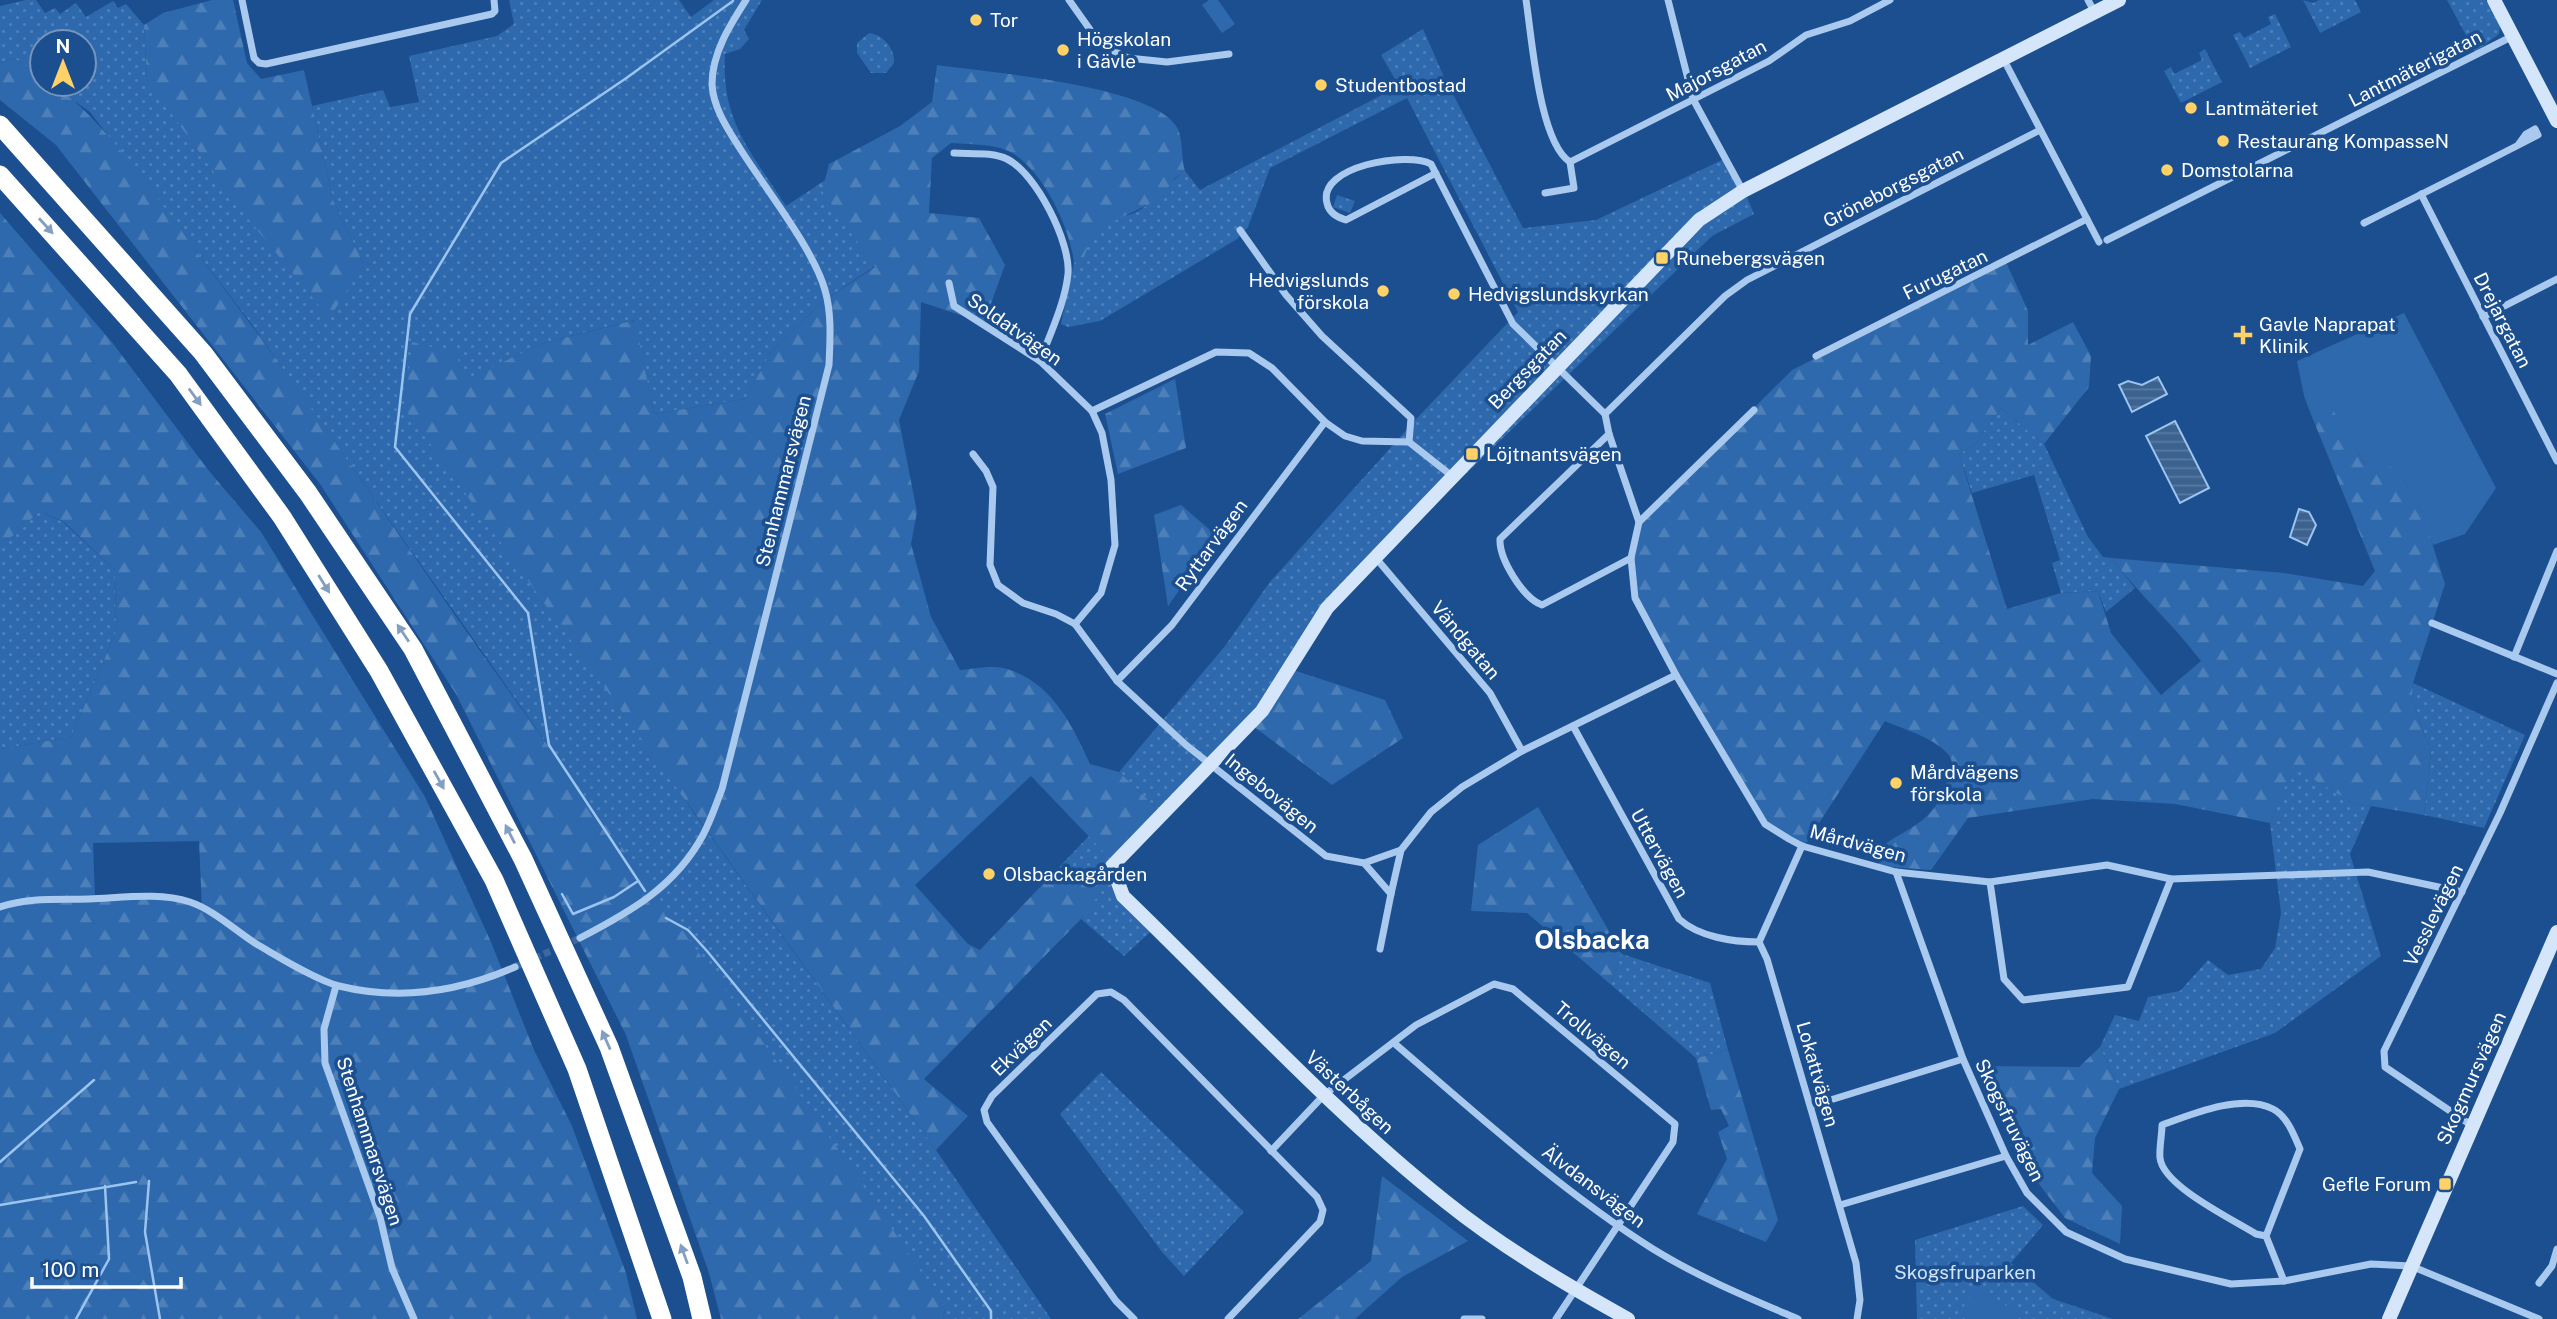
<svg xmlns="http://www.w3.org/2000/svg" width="2557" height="1319" font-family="'Public Sans',sans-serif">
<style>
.grass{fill:url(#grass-dots)}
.forest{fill:url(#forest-firs);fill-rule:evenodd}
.garden{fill:#2e69ad}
.water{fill:url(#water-rules);stroke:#9cc4f0;stroke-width:2}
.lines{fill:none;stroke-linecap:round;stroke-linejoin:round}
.stream{stroke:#9cc4f0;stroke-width:2.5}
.street-tunnel{stroke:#3d69a0;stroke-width:7;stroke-dasharray:7 3.5;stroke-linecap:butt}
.street{stroke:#a9c9ee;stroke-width:7}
.secondary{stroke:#d6e6fa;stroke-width:14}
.highway{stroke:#fff;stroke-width:19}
.oneway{fill:#829ec1}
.poi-dot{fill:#ffd166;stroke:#1b4f8f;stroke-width:2.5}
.labels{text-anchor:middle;stroke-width:7;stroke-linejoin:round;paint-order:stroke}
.poi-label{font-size:19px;fill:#fff;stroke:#1b4f8f;text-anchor:start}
.street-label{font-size:19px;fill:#fff;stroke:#1b4f8f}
.park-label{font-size:19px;fill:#cfe3fa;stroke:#1b4f8f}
.district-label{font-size:26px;font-weight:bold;fill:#fff;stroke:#1b4f8f}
</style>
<defs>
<pattern id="grass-dots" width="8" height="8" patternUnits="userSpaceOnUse" patternTransform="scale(1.75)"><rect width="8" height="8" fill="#2e69ad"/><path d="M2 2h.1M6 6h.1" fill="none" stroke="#4d80b9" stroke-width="1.8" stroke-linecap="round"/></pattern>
<pattern id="forest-firs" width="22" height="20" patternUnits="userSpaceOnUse" patternTransform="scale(1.75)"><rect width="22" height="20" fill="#2e69ad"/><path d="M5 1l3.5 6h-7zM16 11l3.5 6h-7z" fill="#4d80b9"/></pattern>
<pattern id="water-rules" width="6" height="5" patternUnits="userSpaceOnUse" patternTransform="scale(1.75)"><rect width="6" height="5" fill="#3c6290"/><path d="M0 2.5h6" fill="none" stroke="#597aa1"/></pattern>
</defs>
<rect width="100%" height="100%" fill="#1b4f8f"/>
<g class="grass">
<path d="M 26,0 L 36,0 L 45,13 L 55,8 L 60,14 L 76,3 L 86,17 L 113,1 L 118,8 L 126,4 L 144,25 L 147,80 L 364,265 L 333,200 L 312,106 L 383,90 L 390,107 L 419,102 L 409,56 L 497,36 L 514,24 L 509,0 L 679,0 L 691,17 L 714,0 L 762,0 L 744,30 L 749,39 L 740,49 L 725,54 C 721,122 751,151 786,206 L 818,185 L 875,266 L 822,302 L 771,352 L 745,399 L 654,414 L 634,320 L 543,343 L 465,381 L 412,342 L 689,806 L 936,1150 L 1051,1319 L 943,1319 L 945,1309 L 250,322 L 90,112 L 50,84 L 84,84 L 84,42 L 42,42 L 42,78 L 14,58 L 0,63 L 0,6 Z"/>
<polygon points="2303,0 2313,3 2319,0 2355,0 2361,12 2320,33"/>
<polygon points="2447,0 2486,0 2500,26 2499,34 2475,52"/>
<polygon points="2275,14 2291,47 2250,68 2233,35 2240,32 2244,38 2271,24 2268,17"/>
<path d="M 1423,29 L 1444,77 L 1523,228 L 1596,220 L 1724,159 L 1738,176 L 1754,214 L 1712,236 L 1327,608 L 1275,694 L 1166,817 L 1119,772 L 1225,646 L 1269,583 L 1419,416 L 1518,312 L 1407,98 L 1270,168 L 1248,227 L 1237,239 L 1100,321 L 1068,327 L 1061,324 L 1074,263 C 1090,252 1083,242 1093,230 C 1103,219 1121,218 1134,213 C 1155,204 1167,183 1185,171 L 1200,190 L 1399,86 L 1381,55 Z"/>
<path d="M 869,33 C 884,35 895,49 894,63 L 886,73 L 871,73 L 857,53 L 857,43 Z"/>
<polygon points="2205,49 2222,82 2181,103 2164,71 2171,67 2174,74 2202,60 2199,53"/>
<polygon points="1337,195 1355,201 1350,213 1333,207"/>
<polygon points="2001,408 2044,444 2088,537 2103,557 2111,558 2135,588 2106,612 2098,591 2061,593 2052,563 2060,560 2034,475 1972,493 1959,454 1974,445"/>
<polygon points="40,511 63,522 115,570 116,632 71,737 0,749 0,545"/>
<polygon points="2413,683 2525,735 2484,828 2424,815 2431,753 2412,699"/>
<polygon points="2293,766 2353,803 2371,806 2350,854 2381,956 2275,1033 2119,1089 2100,1047 2115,1015 2139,1021 2148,997 2180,991 2208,960 2228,975 2261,969 2275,948 2281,913 2270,823"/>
<polygon points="1089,836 1119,868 1126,893 1158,925 1124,956 1081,919 1097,896 1063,863"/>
<polygon points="1622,954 1710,983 1728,1050 1696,1058 1610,984"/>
<polygon points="1101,1072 1244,1212 1184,1276 1162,1252 1060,1114"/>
<polygon points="2023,1206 2043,1225 2011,1263 2053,1299 2113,1319 1917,1319 1915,1240"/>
</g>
<g class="forest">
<polygon points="212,0 233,0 247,63 261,79 304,70 333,200 364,265 329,318 242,211 147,80 144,25 163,13"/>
<path d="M 14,58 L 42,78 L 42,84 C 82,84 178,227 204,262 C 312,403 408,551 511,694 C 657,898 809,1098 945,1309 L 943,1319 L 721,1319 L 709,1273 L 626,1035 L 456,694 L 320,484 L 56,145 L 0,100 L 0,63 Z"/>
<path d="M 937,65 C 985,72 1157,85 1178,129 C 1183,140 1181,159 1185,171 L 1175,178 L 1160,199 L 1093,231 L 1084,257 L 1074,263 C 1071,228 1038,157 1000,148 C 985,144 967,144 951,143 L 932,158 L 929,213 L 979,218 L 1005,265 L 984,323 L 921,302 L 919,371 L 899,420 L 917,512 L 911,544 L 931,617 L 960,670 C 972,669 990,665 1003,668 C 1050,679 1072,724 1090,764 L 1119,772 L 1166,817 L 1119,868 L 1031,776 L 915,885 L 968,944 L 980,950 L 1063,863 L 1098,896 L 1081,919 L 924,1079 L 968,1116 L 936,1150 L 405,409 L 412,342 L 456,353 L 465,380 L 543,343 L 635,320 L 654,414 L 745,399 L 771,352 L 822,302 L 875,267 L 818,185 L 825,180 L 829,164 L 900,126 L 932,102 Z"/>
<path d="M 0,213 L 111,341 L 209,471 L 261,532 L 425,797 L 491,942 L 534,1050 L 572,1126 L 626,1273 L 637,1319 L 0,1319 L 0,749 L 71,737 L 116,632 L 115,570 L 64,522 L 40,511 L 0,547 ZM 199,841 L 202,909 C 178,895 123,896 95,898 L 93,843 Z"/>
<path d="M 2006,262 L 2028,311 L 2028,345 L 2073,322 L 2091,356 L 2089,387 L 2044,444 L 2001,408 L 1974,445 L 1959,454 L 2007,609 L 2061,593 L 2098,591 L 2111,633 L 2161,695 L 2201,661 C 2173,624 2139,594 2111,558 L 2284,573 L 2363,586 L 2375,571 L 2310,412 L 2329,402 L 2364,463 L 2383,457 L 2406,483 L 2427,527 L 2445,584 L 2413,683 L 2412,699 L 2431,753 L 2424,815 L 2353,803 L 2293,767 L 2270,823 L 2175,804 L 2093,799 L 1968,818 L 1931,870 L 1878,866 L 1882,846 C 1916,823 1934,822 1948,779 C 1951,770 1955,762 1948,754 C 1933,737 1905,730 1885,721 L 1805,845 L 1765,824 L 1635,598 L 1632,578 L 1639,522 L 1792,370 Z"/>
<polygon points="1175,379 1186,448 1118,474 1105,414"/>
<polygon points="1181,505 1217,536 1168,606 1154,515"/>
<polygon points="1293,670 1385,700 1403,738 1332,785 1249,723"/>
<polygon points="1538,807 1622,954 1610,984 1527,913 1471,911 1478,845"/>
<polygon points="2100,1047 2119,1089 2095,1138 2092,1173 2122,1206 2120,1244 2065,1218 2014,1151 1978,1066 2079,1067"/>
<polygon points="1728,1050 1778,1220 1766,1242 1697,1214 1727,1159 1718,1132 1729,1126 1721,1109 1711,1110 1696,1058"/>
<polygon points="1382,1176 1468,1241 1402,1277 1355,1319 1298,1319 1371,1261"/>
</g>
<g class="garden">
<polygon points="1209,0 1218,0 1235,24 1222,33 1202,5"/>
<polygon points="2404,313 2496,488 2465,534 2433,545 2406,483 2383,458 2364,463 2329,403 2310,412 2304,396 2297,361"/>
<polygon points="1978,1286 2020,1315 2017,1319 1976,1319 1962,1309"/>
</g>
<g class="water">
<polygon points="2158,377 2167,394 2132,412 2119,385 2128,381 2142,385"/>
<polygon points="2175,421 2209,488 2180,503 2146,436"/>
<polygon points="2299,509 2309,512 2316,525 2307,545 2290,537"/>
</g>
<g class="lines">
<g class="stream">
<polyline points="645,891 549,745 528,613 395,447 410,314 501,163 625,79 733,1"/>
<polyline points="562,894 573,914 614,897 638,881"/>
<polyline points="666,918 688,930 707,951 924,1216 991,1311 991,1319"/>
<polyline points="0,1162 94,1080"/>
<polyline points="149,1181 145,1232 160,1319"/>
<polyline points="0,1205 136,1182"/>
<polyline points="76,1319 109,1259 105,1186"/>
</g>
<polyline class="street-tunnel" points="515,967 580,938"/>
<g class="street">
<polyline points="242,0 254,58 259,63 266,64 492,14 495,11 494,0"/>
<polyline points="1069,0 1101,45 1128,58 1167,62 1229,54"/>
<path d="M 1526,0 C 1532,38 1539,142 1570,162 L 1769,61 L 1806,35 L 1850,21 L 1890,0"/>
<polyline points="1668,0 1693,99 1743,191"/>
<polyline points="2088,0 2095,13"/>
<polyline points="2004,60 2099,242"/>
<path d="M 954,153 C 971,154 993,152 1007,159 C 1036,173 1071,243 1068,274 C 1065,303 1050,334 1040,361"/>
<path d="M 1436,173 L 1346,220 C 1337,217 1329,213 1327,203 C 1317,166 1408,151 1431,164 L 1513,324 L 1605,414 L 1609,434 L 1639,522 L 1631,558 L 1635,598 L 1676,675 L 1765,824 L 1789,839 L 1802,846 L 1896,872 L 1990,882 L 2107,865 L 2171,879 L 2368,872 L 2462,892"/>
<polyline points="1545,193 1574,188 1570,162"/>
<polyline points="2421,194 2557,461"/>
<path d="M 2364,223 C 2422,194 2480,165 2538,135 L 2535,129 L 2526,134 L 2518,145"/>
<polyline points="1240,230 1286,295 1322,336 1411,418 1409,442"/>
<polyline points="2107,240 2513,36"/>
<polyline points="949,283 954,306 1040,361 1092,411 1102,433 1111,480 1115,545 1101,593 1075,624"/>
<polyline points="2483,317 2557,279"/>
<polyline points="1816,356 2087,219"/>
<polyline points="1092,411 1216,352 1249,353 1272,368 1325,422 1345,436 1362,441 1409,442 1452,476"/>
<polyline points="1605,414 1725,296 1747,280 2040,130"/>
<path d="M 1609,434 L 1500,539 C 1499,559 1523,598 1542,605 L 1631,558"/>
<polyline points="973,454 986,471 993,487 990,565 998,585 1023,603 1056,614 1075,624 1117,681 1186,745 1326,856 1364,863 1401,850 1431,812 1462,787 1522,751 1676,675"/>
<polyline points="1639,522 1754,410"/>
<polyline points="1375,557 1490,693 1522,751"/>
<polyline points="2432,623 2557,674"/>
<polyline points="2514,657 2557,551"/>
<polyline points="1117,681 1172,625 1325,422"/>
<path d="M 1573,726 L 1679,919 C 1699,937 1733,942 1759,942"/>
<polyline points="1802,846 1759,942 1767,959 1856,1263 1860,1300 1857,1319"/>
<polyline points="1364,863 1391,894 1401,850"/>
<polyline points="1896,872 1963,1059 2006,1156 2027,1193 2066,1232 2125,1259 2231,1284 2284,1281 2371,1264 2411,1266 2539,1319"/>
<polyline points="1990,882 2004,979 2023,1000 2128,987 2171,879"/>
<path d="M 0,907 C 30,897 59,900 89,899 C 121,898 159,892 190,902 C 214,910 237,932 258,945 C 279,957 316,980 339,986 C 400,1001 458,992 515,967"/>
<path d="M 580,938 C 630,912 675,887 703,835 C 711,820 716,804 722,789 L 829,365 C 830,340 832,315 825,290 C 813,248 764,187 739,147 C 727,128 713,107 712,84 C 712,53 730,25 746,0"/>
<polyline points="1380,949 1391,894"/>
<polyline points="336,986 324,1029 325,1063 380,1217 392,1268 414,1319"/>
<path d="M 1394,1043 C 1478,1115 1560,1190 1653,1249 C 1698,1277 1749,1298 1798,1319"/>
<polyline points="1811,1106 1963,1059"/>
<polyline points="2471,1125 2385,1067 2384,1051 2500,813 2557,683"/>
<polyline points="1271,1151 1324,1095 1416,1025 1494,984 1513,989 1675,1124 1673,1142 1556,1319"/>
<polyline points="1840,1205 2006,1156"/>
<path d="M 2266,1236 L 2256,1234 C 2232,1219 2163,1186 2160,1158 C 2159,1148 2162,1135 2162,1125 C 2192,1114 2242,1093 2273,1109 C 2287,1116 2294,1135 2300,1149 L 2266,1236 L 2284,1281"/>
<polyline points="2539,1283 2552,1266 2557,1249"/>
<polyline points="1134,1319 1116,1301 987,1122 984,1110 992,1096 1097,994 1111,992 1124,1000 1317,1197 1323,1210 1320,1222 1228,1319"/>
<polyline points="1464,1319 1482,1319"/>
</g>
<g class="secondary">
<polyline points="2494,0 2557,121"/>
<path d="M 1628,1319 C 1565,1284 1502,1247 1446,1202 C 1329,1109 1230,999 1123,896 L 1112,866 L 1262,711 L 1327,608 L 1699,220 L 1743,191 L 2119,0"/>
<polyline points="2389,1319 2557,932"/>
</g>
<g class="highway">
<polyline points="0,125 203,353 308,493 413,649 523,859 609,1047 692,1277 702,1319"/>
<polyline points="0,175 178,374 282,517 379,671 494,880 577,1069 662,1319"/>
</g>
</g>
<defs><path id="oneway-solid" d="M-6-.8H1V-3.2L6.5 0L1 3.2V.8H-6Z" transform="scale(1.75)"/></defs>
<g class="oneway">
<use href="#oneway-solid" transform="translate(46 226) rotate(48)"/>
<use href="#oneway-solid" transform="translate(195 397) rotate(54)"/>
<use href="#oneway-solid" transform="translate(324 584) rotate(58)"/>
<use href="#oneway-solid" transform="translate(403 633) rotate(-124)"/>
<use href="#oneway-solid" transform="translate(439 780) rotate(61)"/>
<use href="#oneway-solid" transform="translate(510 834) rotate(-117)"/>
<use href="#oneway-solid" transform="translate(606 1040) rotate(-114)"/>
<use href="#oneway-solid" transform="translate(684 1254) rotate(-110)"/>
</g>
<g class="poi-dot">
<circle cx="976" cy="20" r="7"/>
<circle cx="1063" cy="50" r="7"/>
<circle cx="1321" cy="85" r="7"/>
<circle cx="2191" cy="108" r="7"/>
<circle cx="2223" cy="141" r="7"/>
<circle cx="2167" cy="170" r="7"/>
<rect x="1655" y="251" width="14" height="14" rx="3.5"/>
<circle cx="1383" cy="291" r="7"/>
<circle cx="1454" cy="294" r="7"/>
<path d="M2239.5 324.5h7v7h7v7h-7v7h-7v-7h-7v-7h7z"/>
<rect x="1465" y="447" width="14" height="14" rx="3.5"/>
<circle cx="1896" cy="783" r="7"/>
<circle cx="989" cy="874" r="7"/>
<rect x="2438" y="1177" width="14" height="14" rx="3.5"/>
</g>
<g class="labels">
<g class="poi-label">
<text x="990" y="27">Tor</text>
<text x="1077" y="46">Högskolan<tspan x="1077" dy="22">i Gävle</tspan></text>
<text x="1335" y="92">Studentbostad</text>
<text x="2205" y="115">Lantmäteriet</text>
<text x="2237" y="148">Restaurang KompasseN</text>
<text x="2181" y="177">Domstolarna</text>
<text x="1676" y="265">Runebergsvägen</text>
<text x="1369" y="287" text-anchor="end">Hedvigslunds<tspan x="1369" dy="22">förskola</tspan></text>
<text x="1468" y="301">Hedvigslundskyrkan</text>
<text x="2259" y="331">Gavle Naprapat<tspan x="2259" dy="22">Klinik</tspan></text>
<text x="1486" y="461">Löjtnantsvägen</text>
<text x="1910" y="779">Mårdvägens<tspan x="1910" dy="22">förskola</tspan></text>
<text x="1003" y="881">Olsbackagården</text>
<text x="2431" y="1191" text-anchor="end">Gefle Forum</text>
</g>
<g class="street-label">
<text transform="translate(2415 68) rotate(-27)" y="7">Lantmäterigatan</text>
<text transform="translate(1716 70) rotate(-28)" y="7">Majorsgatan</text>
<text transform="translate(1893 187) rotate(-27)" y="7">Gröneborgsgatan</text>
<text transform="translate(1945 274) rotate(-26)" y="7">Furugatan</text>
<text transform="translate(2503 320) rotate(63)" y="7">Drejargatan</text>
<text transform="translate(1015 329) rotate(35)" y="7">Soldatvägen</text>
<text transform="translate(1527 369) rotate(-46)" y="7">Bergsgatan</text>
<text transform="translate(783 481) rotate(-76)" y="7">Stenhammarsvägen</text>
<text transform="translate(1211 545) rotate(-54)" y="7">Ryttarvägen</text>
<text transform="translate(1466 640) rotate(50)" y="7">Vändgatan</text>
<text transform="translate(1272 793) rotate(39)" y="7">Ingebovägen</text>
<text transform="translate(1858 843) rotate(15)" y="7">Mårdvägen</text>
<text transform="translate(1660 853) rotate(61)" y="7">Uttervägen</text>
<text transform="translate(2433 915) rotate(-64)" y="7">Vesslevägen</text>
<text transform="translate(1593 1035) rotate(40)" y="7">Trollvägen</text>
<text transform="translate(1021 1046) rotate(-44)" y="7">Ekvägen</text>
<text transform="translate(1818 1074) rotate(74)" y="7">Lokattvägen</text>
<text transform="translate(2471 1078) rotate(-66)" y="7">Skogmursvägen</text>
<text transform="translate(1350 1092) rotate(43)" y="7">Västerbågen</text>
<text transform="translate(2010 1120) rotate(64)" y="7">Skogsfruvägen</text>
<text transform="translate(370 1141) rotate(72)" y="7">Stenhammarsvägen</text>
<text transform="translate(1594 1186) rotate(37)" y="7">Älvdansvägen</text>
</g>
<g class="park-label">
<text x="1965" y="1279">Skogsfruparken</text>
</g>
<g class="district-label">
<text x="1592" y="949">Olsbacka</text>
</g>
</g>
<g transform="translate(63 63)"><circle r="33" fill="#1b4f8f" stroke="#7695bc" stroke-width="2"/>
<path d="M0-5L12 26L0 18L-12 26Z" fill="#ffd166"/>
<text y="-10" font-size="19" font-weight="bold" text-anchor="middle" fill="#ffffff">N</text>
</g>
<path d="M32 1277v10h149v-10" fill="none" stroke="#ffffff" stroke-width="3.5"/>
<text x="42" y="1277" font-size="21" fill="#ffffff" stroke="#1b4f8f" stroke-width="5" paint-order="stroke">100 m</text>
</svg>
